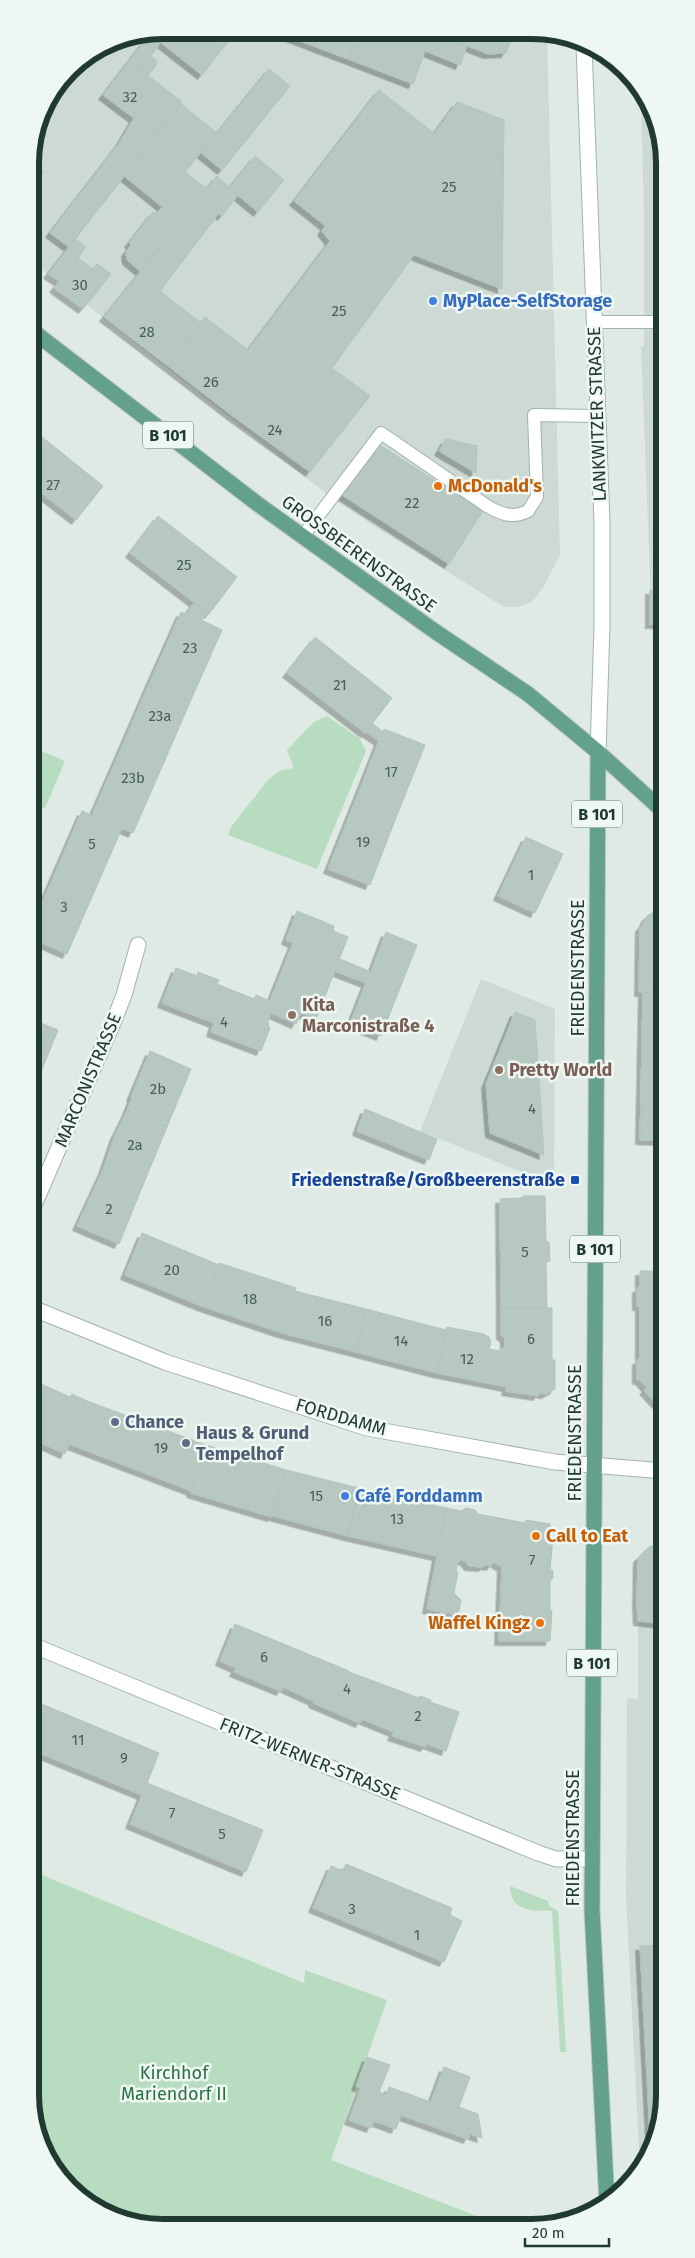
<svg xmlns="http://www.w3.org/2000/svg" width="695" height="2258" font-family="'Fira Sans',sans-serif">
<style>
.built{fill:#cddad4}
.green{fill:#b7dcc0}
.building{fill:#b7c8c0;stroke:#b1c4bb;filter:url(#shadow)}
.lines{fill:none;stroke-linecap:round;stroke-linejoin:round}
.lane-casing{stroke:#a2b2ac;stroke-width:14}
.street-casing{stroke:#a2b2ac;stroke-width:17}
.secondary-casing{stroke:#9eb6ac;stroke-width:17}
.primary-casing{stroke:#bcc4c2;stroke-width:17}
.lane{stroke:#fff;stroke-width:12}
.street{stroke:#fff;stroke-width:15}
.secondary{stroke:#fff;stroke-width:15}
.primary{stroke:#63a08e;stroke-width:15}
.shop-dot{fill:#3f7fe0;stroke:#eff7f3;stroke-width:2}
.food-dot{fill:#e8710a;stroke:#eff7f3;stroke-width:2}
.education-dot{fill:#8d6e63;stroke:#eff7f3;stroke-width:2}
.transit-dot{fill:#1a4fb4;stroke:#eff7f3;stroke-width:2}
.service-dot{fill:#5c6f8a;stroke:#eff7f3;stroke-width:2}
.labels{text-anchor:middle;stroke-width:5;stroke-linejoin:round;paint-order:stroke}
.number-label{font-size:15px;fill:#465e56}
.shield{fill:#eff7f3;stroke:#5e736c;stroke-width:1}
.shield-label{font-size:16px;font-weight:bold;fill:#203a32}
.shop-label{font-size:18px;font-weight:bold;fill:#366cbe;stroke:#eff7f3;text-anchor:start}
.street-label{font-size:18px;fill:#203a32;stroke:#eff7f3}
.food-label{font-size:18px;font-weight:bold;fill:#c56008;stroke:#eff7f3;text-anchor:start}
.education-label{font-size:18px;font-weight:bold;fill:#785e54;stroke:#eff7f3;text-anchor:start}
.transit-label{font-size:18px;font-weight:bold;fill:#164399;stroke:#eff7f3;text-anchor:end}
.service-label{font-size:18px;font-weight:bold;fill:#4e5e75;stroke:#eff7f3;text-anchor:start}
.park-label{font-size:18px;fill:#2b7043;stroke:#eff7f3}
.rim{fill:none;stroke:#203a32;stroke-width:6}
</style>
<defs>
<filter id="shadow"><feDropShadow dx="-4.5" dy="4.5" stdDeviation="0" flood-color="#0004"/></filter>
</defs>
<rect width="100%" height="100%" fill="#dfeae5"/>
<g class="built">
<polygon points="162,30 547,33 560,555 544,586 535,599 529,603 518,607 504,607 374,526 328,495 30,260 30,154 40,111 69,69 112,40"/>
<polygon points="641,96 663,137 663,737 656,729 641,346 644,346 644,222"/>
<polygon points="481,979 555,1009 554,1185 420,1131"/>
<polygon points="638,1621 664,1624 665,2104 655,2146 640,2170 626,1897 627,1698 638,1699"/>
</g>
<g class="green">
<polygon points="327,716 360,739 366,751 317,869 228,835 231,827 268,780 279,771 294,768 287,750 314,722"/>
<polygon points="41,751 65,761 45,808 31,803 31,776"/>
<polygon points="32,1871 304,1983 305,1970 387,2000 331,2160 503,2226 137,2226 69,2189 32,2121"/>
<path d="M 510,1886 L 548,1901 L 549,1906 L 558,1911 L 566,2052 L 560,2052 L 552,1911 C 532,1910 511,1913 510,1886 Z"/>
</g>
<g class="building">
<polygon points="162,30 237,30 202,75 150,34"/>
<polygon points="274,31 359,31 348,59"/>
<polygon points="359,31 385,31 396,35 397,32 431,32 467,46 460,65 425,51 413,84 348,59"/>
<polygon points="431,32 514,32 506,53 488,54"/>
<polygon points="150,34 161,42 151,56 156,60 156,66 148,75 129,61"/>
<polygon points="129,61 182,102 156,135 103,95"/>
<polygon points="269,69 290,86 222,170 201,153"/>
<polygon points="379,90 435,134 352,247 294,201"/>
<polygon points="457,102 504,120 502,289 414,255 357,240"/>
<polygon points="181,104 217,133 185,172 149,144"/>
<polygon points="134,118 156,135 139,157 120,142"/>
<polygon points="120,142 139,157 69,247 50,233"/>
<polygon points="149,144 207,189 181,222 124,176"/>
<polygon points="255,156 284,180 258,212 229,188"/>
<polygon points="30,162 43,172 30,188"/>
<polygon points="217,176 238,195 222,216 200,198"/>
<polygon points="200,198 219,213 160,291 201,323 168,366 104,317"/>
<polygon points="162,207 181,222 140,271 127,260 126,252 131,245 129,243 153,212 156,214"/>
<polygon points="325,226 352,247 230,414 168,366 205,317 248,350 330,241 322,231"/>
<polygon points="75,239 86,247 60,282 48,274"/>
<polygon points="357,240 414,255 332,368 370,396 310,472 230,414"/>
<polygon points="78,258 93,269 97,264 111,274 83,309 54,288"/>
<polygon points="31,428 103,486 76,520 31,485"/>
<polygon points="446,439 477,446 476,473 439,451"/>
<polygon points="376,443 483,511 449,564 342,495"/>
<polygon points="158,516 237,577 209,614 130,553"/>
<rect x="650" y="590" width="13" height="34"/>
<polygon points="194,603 207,613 201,620 222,630 190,702 149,684 181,612 186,614"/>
<polygon points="315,637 392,698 365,733 287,673"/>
<polygon points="149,684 190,702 165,760 124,742"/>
<polygon points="372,723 383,732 384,729 425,745 397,815 356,799 379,741 366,732"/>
<polygon points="124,742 165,760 133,833 92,815"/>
<polygon points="356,799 397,815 370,885 328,869"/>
<polygon points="82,811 122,828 95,890 55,873"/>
<polygon points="526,837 563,854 535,913 498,896"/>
<polygon points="55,873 95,890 67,954 31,938 31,929"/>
<polygon points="657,910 663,911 663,993 639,992 640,927 643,924 647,916"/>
<polygon points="297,911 334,926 333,931 348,937 316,1019 301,1013 296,1024 271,1013 267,1023 269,1023 268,1027 270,1028 261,1051 211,1032 214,1023 162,1003 176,968 197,976 198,972 219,980 217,984 254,999 256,995 270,1001 293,943 286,940"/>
<polygon points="386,932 417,945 381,1036 350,1024 366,983 335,971 340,959 371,972"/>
<polygon points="643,993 663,993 664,1141 640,1140"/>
<polygon points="515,1012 535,1020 544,1155 490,1133 486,1084"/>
<polygon points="31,1019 58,1030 41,1072 31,1068"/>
<polygon points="150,1051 191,1069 167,1127 127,1111 132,1098 131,1097"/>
<polygon points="365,1109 437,1139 429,1160 357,1131"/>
<polygon points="127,1111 167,1127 143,1185 103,1170 115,1135"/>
<polygon points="103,1170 143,1185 119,1244 77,1226"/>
<polygon points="523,1196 545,1196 546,1242 549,1242 550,1261 546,1262 547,1308 501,1308 500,1199 522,1198"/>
<polygon points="142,1233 219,1265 204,1307 125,1275"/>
<polygon points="219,1263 296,1288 282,1333 204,1307"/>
<polygon points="640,1271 664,1271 664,1405 660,1401 657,1404 644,1390 647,1388 640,1380 637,1380 637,1360 640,1360 640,1306 637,1306 637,1288 640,1288"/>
<polygon points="295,1291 366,1309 356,1352 282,1333"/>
<polygon points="501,1308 552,1308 552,1360 555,1360 555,1389 546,1394 539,1393 538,1396 506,1391 507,1387 437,1373 447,1327 483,1334 489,1337 491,1342 489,1349 499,1351 505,1347 505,1338 501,1335"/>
<polygon points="366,1309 446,1330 437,1373 356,1352"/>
<polygon points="32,1380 70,1397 72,1394 87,1401 65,1454 32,1439"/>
<polygon points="87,1401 206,1445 192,1491 69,1444"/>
<polygon points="206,1445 286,1470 272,1517 191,1493"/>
<polygon points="286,1470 359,1488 348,1536 273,1516"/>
<polygon points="359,1488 446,1508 437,1556 348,1536"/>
<polygon points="446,1508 461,1511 466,1508 475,1510 478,1514 525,1523 526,1520 550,1524 550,1538 553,1539 550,1569 553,1571 553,1578 550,1581 550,1610 552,1611 550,1641 499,1641 502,1567 494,1562 491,1566 484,1565 483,1567 469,1566 465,1561 461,1560 457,1564 456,1570 458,1572 454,1593 461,1600 458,1615 427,1609"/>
<polygon points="658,1541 664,1542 664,1624 638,1621 637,1603 638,1558 650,1546 657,1547"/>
<polygon points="235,1624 349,1671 349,1672 419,1698 420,1696 431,1700 430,1702 459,1712 446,1751 427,1744 425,1747 392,1736 394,1732 362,1719 360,1723 313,1703 314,1701 283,1687 281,1691 234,1672 236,1668 220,1661"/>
<polygon points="32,1700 159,1753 147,1783 263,1830 246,1872 130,1824 142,1795 32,1750"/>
<polygon points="660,1833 664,1833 664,1899 663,1899"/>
<polygon points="346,1864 452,1908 450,1915 462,1921 444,1962 313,1908 331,1866 343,1871"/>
<polygon points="665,1945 665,2104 655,2146 651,2153 640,1946"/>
<polygon points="367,2057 390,2065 379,2092 386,2095 389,2087 431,2102 444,2067 470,2077 459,2107 478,2114 482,2138 470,2134 468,2139 401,2115 396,2129 374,2121 371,2128 349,2120 361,2088 356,2086"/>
</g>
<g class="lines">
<g class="lane-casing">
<g id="lane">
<polyline points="594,322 663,322"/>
<path d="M 303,536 L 381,433 L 487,506 C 501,514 513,519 528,511 L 537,497 L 534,415 L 597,416"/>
</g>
</g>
<g class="street-casing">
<g id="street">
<polyline points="31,1212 115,1018 124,995 138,945"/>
<polyline points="32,1308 165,1362 367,1428 555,1462 664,1471"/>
<polyline points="32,1645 538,1853 556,1859 591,1859"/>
</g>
</g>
<g class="secondary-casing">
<polyline id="secondary" points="584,46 602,523 602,626 598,752"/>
</g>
<g class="primary-casing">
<g id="primary">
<polyline points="30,329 259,505 433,630 528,694 598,752 663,811"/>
<polyline points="598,752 592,1910 607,2204"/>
</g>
</g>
<use href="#lane" class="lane"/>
<use href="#street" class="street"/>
<use href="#secondary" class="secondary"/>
<use href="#primary" class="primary"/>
</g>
<g class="shop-dot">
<circle cx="433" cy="301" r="5"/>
<circle cx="345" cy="1496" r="5"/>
</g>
<g class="food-dot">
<circle cx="438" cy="486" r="5"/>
<circle cx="536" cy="1536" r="5"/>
<circle cx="540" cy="1623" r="5"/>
</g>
<g class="education-dot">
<circle cx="292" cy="1015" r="5"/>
<circle cx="499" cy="1070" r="5"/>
</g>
<rect class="transit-dot" x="570" y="1175" width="10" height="10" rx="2.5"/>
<g class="service-dot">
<circle cx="115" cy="1422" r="5"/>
<circle cx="186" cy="1443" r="5"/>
</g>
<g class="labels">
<g class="number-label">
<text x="130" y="102">32</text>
<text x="449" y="192">25</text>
<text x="80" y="290">30</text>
<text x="339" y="316">25</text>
<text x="147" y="337">28</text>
<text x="211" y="387">26</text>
<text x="275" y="435">24</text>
<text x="53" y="490">27</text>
<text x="412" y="508">22</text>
<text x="184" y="570">25</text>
<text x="190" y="653">23</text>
<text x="340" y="690">21</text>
<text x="160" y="721">23a</text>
<text x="391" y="777">17</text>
<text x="133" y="783">23b</text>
<text x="363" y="847">19</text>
<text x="92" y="849">5</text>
<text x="531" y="880">1</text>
<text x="64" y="912">3</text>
<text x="224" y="1027">4</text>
<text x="158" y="1094">2b</text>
<text x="532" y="1114">4</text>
<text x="135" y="1150">2a</text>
<text x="109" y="1214">2</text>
<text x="525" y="1257">5</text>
<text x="172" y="1275">20</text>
<text x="250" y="1304">18</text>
<text x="325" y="1326">16</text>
<text x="531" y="1344">6</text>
<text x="401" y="1346">14</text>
<text x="467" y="1364">12</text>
<text x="161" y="1453">19</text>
<text x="316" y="1501">15</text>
<text x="397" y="1524">13</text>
<text x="532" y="1565">7</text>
<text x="264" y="1662">6</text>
<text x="347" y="1694">4</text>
<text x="418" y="1721">2</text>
<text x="78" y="1745">11</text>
<text x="124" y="1763">9</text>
<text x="172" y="1818">7</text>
<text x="222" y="1839">5</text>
<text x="352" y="1914">3</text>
<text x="417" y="1940">1</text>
</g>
<g class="shield">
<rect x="143" y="421.5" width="50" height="27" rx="4"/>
<rect x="572" y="800.5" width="50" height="27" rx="4"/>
<rect x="570" y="1235.5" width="50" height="27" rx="4"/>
<rect x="567" y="1649.5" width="50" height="27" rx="4"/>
</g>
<g class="shield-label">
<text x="168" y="441">B 101</text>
<text x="597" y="820">B 101</text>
<text x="595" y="1255">B 101</text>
<text x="592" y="1669">B 101</text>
</g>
<g class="shop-label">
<text x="443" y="307">MyPlace-SelfStorage</text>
<text x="355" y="1502">Café Forddamm</text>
</g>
<g class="street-label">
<text transform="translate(597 414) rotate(-92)" y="6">LANKWITZER STRASSE</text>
<text transform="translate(359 554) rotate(36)" y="6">GROSSBEERENSTRASSE</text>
<text transform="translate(578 968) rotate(-90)" y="6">FRIEDENSTRASSE</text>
<text transform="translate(88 1080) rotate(-67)" y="6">MARCONISTRASSE</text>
<text transform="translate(341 1417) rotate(16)" y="6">FORDDAMM</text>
<text transform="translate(575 1433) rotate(-90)" y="6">FRIEDENSTRASSE</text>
<text transform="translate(310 1759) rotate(22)" y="6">FRITZ-WERNER-STRASSE</text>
<text transform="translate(573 1838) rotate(-90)" y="6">FRIEDENSTRASSE</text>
</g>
<g class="food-label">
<text x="448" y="492">McDonald's</text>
<text x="546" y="1542">Call to Eat</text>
<text x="530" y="1629" text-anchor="end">Waffel Kingz</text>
</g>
<g class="education-label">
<text x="302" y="1011">Kita<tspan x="302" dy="21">Marconistraße 4</tspan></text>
<text x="509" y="1076">Pretty World</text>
</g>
<g class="transit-label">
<text x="565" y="1186">Friedenstraße/Großbeerenstraße</text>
</g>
<g class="service-label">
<text x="125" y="1428">Chance</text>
<text x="196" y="1439">Haus &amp; Grund<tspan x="196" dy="21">Tempelhof</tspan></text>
</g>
<g class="park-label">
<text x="174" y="2079">Kirchhof<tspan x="174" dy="21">Mariendorf II</tspan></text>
</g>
</g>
<path d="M0 0H695V2258H0ZM163 39H532A124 124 0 0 1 656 163V2095A124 124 0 0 1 532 2219H163A124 124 0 0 1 39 2095V163A124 124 0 0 1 163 39Z" fill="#eff7f3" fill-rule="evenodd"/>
<path class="rim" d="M163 39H532A124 124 0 0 1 656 163V2095A124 124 0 0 1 532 2219H163A124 124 0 0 1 39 2095V163A124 124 0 0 1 163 39Z"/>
<path d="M525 2238v8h84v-8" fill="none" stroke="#203a32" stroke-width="2.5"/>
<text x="532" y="2238" font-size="15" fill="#203a32" stroke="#eff7f3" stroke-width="4" paint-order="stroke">20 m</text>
</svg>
